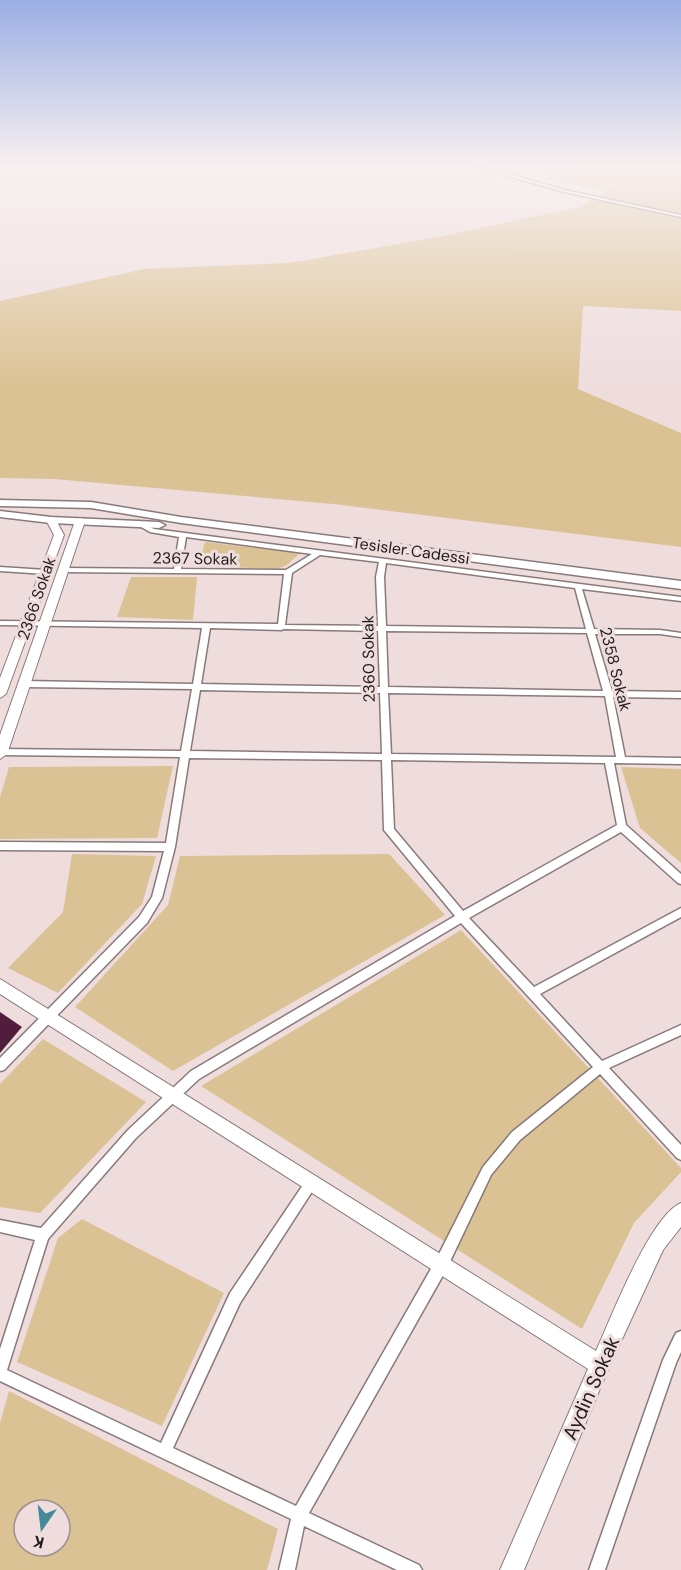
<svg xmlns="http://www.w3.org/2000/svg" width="681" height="1570" font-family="'DM Sans',sans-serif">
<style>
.green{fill:#dbc294;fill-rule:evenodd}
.building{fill:#501d3d}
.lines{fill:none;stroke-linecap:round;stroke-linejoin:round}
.street-casing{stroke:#897a7a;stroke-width:3}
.secondary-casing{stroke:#897a7a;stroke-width:2}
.primary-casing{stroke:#897a7a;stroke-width:3}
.street{fill:#fff;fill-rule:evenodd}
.secondary{fill:#fff;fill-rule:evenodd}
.primary{fill:#fff;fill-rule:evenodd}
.labels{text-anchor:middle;stroke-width:6;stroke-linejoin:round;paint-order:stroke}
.street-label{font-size:16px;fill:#211b1b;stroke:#efddde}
.near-street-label{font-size:20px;fill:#211b1b;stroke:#efddde}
</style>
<rect width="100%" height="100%" fill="#efddde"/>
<g class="green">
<polygon points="574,166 681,166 681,311 583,306 578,389 681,433 681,547 333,504 54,479 0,478 0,301 144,269 289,263 433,238 581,207 625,178 603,191 538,178 556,168"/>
<polygon points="205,542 297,553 299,554 287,565 277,569 198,566"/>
<polygon points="131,577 197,577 193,620 117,617"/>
<polygon points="173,766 157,838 0,839 0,797 9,767"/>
<polygon points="621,767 681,769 681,863 640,828"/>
<polygon points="72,854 156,856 142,904 58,993 8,968 63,912"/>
<polygon points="389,854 445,915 173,1071 75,1007 168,905 180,856"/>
<polygon points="461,930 681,1168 681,1172 634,1223 582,1329 201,1086"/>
<polygon points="43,1039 146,1102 40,1213 0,1207 0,1084"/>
<polygon points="82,1219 224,1293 162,1426 17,1362 58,1238"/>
<path d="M 9,1391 L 278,1529 L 267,1570 L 0,1570 L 0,1423 ZM 24,1510 L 60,1510 L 60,1546 L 24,1546 Z"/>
</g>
<polygon class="building" points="0,1012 22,1027 0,1053"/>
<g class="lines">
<g class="street-casing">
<g id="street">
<polygon points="480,166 565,190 681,215 681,217 564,192 476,167"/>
<path d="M 138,521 L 154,529 L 681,597 L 681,601 L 582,589 L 594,629 L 660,630 L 681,633 L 681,637 L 660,634 L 595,634 L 612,691 L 681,692 L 681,698 L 613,697 L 625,757 L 681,758 L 681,764 L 614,763 L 626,825 L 681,874 L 681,884 L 678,883 L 621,832 L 469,918 L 534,987 L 681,908 L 681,917 L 540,994 L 602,1061 L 681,1025 L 681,1035 L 609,1068 L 681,1145 L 681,1160 L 677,1158 L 600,1074 L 520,1140 L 491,1175 L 446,1270 L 309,1513 L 419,1565 L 422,1570 L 397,1570 L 304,1526 L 295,1570 L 279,1570 L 291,1519 L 0,1381 L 0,1349 L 35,1240 L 0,1232 L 0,1220 L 41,1228 L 128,1130 L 191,1071 L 455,916 L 384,830 L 382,760 L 189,758 L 175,847 L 162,898 L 147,923 L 4,1070 L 0,1071 L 0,1058 L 139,917 L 152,897 L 164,851 L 0,850 L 0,842 L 166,843 L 180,757 L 1,755 L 0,749 L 181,751 L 192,689 L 24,687 L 20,684 L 24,681 L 193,684 L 202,628 L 0,625 L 0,621 L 278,624 L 284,574 L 63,572 L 59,570 L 63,568 L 174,569 L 179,537 L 150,532 L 136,524 L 135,523 ZM 186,537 L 312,554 L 286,570 L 181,569 ZM 320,555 L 379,562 L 376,577 L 378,626 L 285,625 L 292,573 ZM 386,563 L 575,588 L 586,629 L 386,626 L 384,577 ZM 210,628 L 281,630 L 284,629 L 378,631 L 380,687 L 201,684 ZM 386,631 L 587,633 L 603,691 L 388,687 ZM 200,690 L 380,693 L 382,754 L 190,751 ZM 388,693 L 605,696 L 616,757 L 391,754 ZM 391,760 L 605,763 L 617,825 L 463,911 L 394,829 ZM 461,923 L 593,1067 L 512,1132 L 483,1167 L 436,1260 L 296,1506 L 173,1448 L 240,1303 L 315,1187 L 317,1183 L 315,1179 L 311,1177 L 307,1179 L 230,1293 L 161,1443 L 7,1370 L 48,1239 L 136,1138 L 199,1079 Z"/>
<polygon points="0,567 46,570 50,572 46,574 0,571"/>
<polygon points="681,1331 681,1352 676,1363 605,1570 589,1570 663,1360 676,1333"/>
</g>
</g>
<g class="secondary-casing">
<g id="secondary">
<polygon points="51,517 55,518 64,535 6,694 0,698 0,678 54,535 46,520"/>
<polygon points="80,518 85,521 7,754 0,759 0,735 75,521"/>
<path d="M 0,979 L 596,1351 C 611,1318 650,1216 681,1203 L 681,1227 L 663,1250 L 607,1372 L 524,1570 L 500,1570 L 588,1369 L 0,994 Z"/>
</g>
</g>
<g class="primary-casing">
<g id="primary">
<polygon points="0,500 91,502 181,517 681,581 681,589 181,523 91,508 0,506"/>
<polygon points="0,511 51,517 159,522 165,525 159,528 51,523 0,517"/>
</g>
</g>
<use href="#street" class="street"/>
<use href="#secondary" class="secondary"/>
<use href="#primary" class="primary"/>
</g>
<linearGradient id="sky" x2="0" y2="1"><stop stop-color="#9baee4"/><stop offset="0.43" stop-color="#f8f0f0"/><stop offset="1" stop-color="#f8f0f0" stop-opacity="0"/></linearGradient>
<rect width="681" height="386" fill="url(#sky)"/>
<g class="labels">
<g class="street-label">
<text transform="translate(411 550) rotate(8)" y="6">Tesisler Cadessi</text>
<text transform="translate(195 558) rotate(1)" y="6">2367 Sokak</text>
<text transform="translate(36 598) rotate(-71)" y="6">2366 Sokak</text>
<text transform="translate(368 659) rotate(-91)" y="6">2360 Sokak</text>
<text transform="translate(616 669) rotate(76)" y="6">2358 Sokak</text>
</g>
<g class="near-street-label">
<text transform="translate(591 1388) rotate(-66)" y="7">Aydin Sokak</text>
</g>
</g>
<g transform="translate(42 1528) rotate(194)"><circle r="28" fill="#efddde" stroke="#9d8f90" stroke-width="1.5"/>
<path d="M0-4.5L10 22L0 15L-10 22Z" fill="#468a99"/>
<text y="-9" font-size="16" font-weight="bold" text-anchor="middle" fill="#211b1b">K</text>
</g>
</svg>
